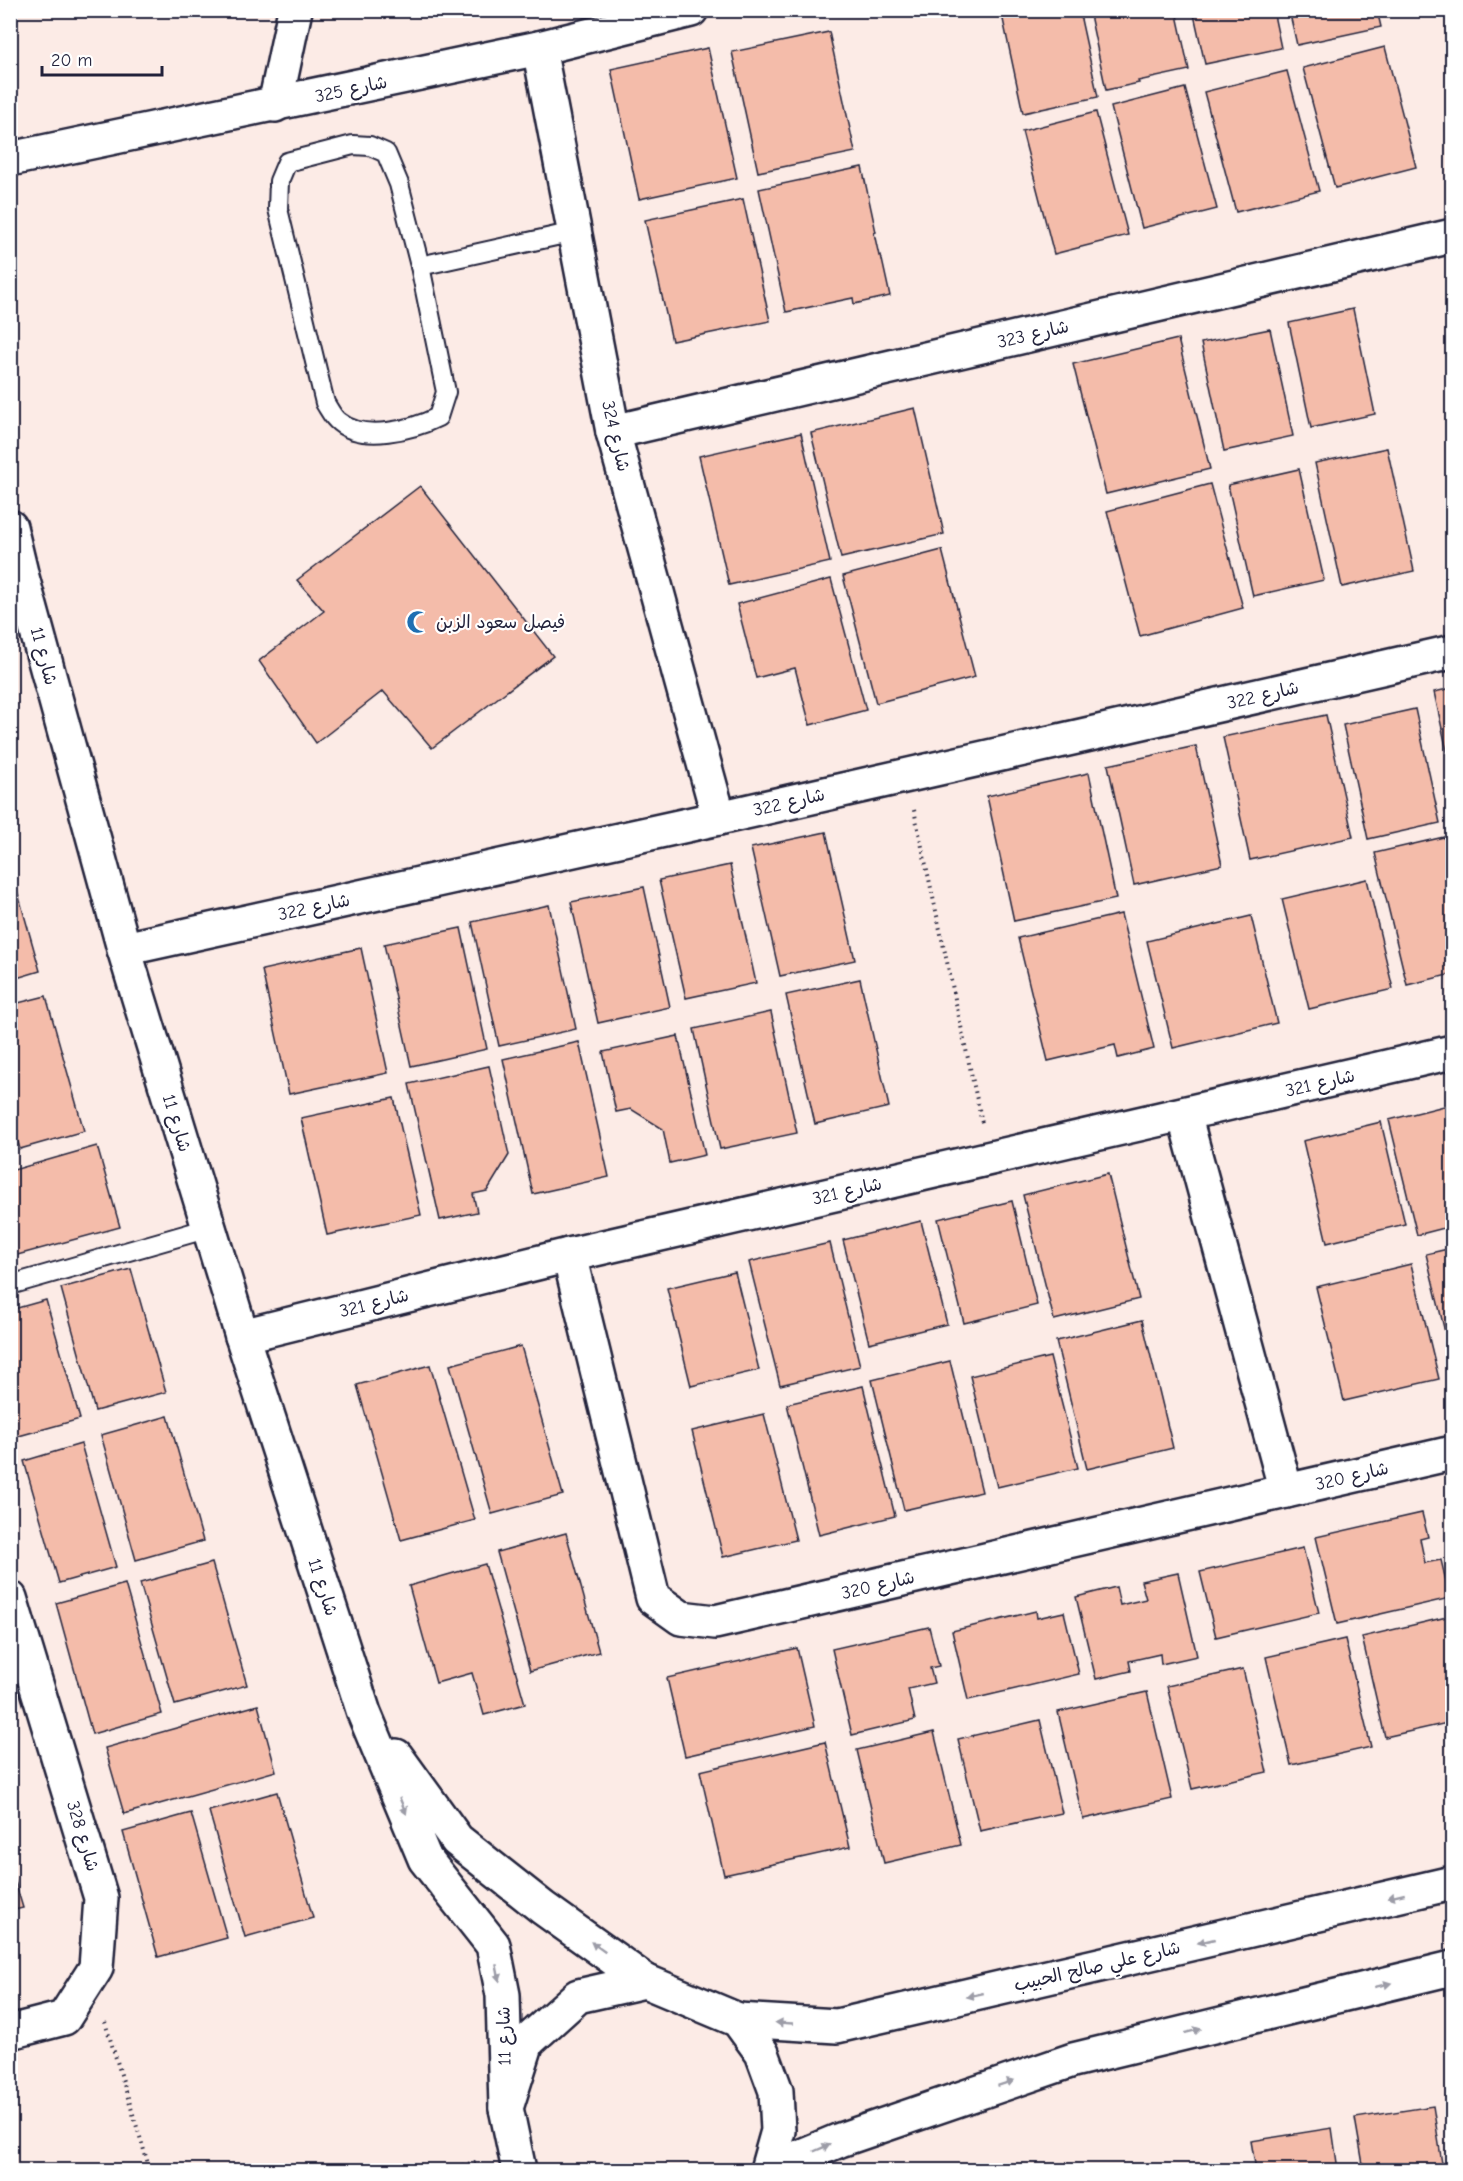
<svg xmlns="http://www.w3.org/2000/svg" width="1463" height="2181" font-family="'Comic Neue','Playpen Sans Arabic',sans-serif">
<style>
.building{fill:#f4bcaa;stroke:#22223b;stroke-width:1.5}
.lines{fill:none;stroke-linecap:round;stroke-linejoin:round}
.service-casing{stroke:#22223b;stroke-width:22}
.minor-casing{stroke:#22223b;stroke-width:38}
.tertiary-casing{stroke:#22223b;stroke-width:38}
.path{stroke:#22223b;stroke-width:4;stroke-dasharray:1.5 4.5;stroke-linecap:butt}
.service{stroke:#fff;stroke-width:18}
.minor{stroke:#fff;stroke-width:33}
.tertiary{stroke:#fff;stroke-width:33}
.oneway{fill:#9c9ca7}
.labels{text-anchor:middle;stroke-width:4.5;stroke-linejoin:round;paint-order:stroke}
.street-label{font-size:18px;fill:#22223b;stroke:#fff}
.poi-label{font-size:18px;fill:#22223b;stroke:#fff;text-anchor:start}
</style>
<rect width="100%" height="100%" fill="#fcebe6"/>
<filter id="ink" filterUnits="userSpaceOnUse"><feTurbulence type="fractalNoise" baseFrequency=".0167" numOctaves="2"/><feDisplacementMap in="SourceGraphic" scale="12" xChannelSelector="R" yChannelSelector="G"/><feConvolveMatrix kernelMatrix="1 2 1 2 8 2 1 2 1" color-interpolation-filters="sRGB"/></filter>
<g filter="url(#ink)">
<g class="building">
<polygon points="1001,10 1079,10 1098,97 1023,113"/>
<polygon points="1089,10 1176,10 1189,70 1138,81 1139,83 1106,90"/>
<polygon points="1193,10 1273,10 1281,48 1205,64"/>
<polygon points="1289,10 1377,10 1381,27 1297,45"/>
<polygon points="829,32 855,152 758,172 732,52"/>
<polygon points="1385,47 1416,167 1335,188 1303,68"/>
<polygon points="708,48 737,178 639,199 611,69"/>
<polygon points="1287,71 1319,191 1236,212 1204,92"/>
<polygon points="1185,88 1217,209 1142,228 1111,107"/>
<polygon points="1096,112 1128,235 1054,254 1022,131"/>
<polygon points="862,167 876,232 874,233 879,256 881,255 890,296 854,304 853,298 786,312 759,189"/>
<polygon points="743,199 770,321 672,341 645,220"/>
<polygon points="1353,309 1375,414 1311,428 1289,323"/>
<polygon points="1270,329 1293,436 1224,451 1201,343"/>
<polygon points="1178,339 1210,469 1106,494 1073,364"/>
<polygon points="915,408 944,534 841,558 811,433"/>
<polygon points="801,433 830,562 729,585 699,456"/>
<polygon points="1387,448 1414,571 1342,587 1315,463"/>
<polygon points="1299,469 1324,580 1253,596 1228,485"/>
<polygon points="1210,484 1243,608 1140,636 1107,511"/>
<polygon points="420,486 553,656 432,748 383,691 316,743 259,661 324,611 297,580"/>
<polygon points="942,550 975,677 876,703 843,576"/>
<polygon points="831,579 866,710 810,725 795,668 756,678 737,604"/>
<polygon points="1452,688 1452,774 1434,692"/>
<polygon points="1415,709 1440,823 1368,839 1343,725"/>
<polygon points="1326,715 1353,837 1250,860 1223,737"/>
<polygon points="1196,746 1222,865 1134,885 1108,765"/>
<polygon points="1089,773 1116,899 1014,921 987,796"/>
<polygon points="826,832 855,960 780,976 751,848"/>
<polygon points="1444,837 1452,874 1452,974 1407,985 1375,853"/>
<polygon points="10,865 40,971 10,980"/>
<polygon points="730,865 756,983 686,998 659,880"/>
<polygon points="1367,879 1393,989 1309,1009 1282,899"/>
<polygon points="644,887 670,1007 598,1023 571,902"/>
<polygon points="549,905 576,1029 499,1046 472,922"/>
<polygon points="1121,914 1154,1049 1118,1058 1115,1045 1048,1061 1018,938"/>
<polygon points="1251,916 1277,1023 1173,1048 1147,941"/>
<polygon points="461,928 487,1049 411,1066 384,944"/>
<polygon points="361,948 388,1073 289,1094 262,970"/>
<polygon points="860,979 889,1107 815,1124 786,995"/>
<polygon points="46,996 84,1131 20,1149 10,1115 10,1005"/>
<polygon points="771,1012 797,1133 720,1149 694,1029"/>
<polygon points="678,1036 705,1155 670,1163 663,1129 631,1109 616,1112 603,1052"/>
<polygon points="579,1042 609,1177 533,1194 503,1059"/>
<polygon points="489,1066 509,1155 487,1191 473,1194 477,1212 440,1220 409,1084"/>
<polygon points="394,1098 421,1215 327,1235 301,1118"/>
<polygon points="1452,1104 1452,1226 1417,1235 1389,1120"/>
<polygon points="1381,1122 1405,1224 1327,1243 1303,1141"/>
<polygon points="97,1146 120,1227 10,1257 10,1171"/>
<polygon points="1108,1174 1139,1299 1054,1320 1023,1195"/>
<polygon points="1012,1201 1037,1305 964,1323 938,1219"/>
<polygon points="921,1221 947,1324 869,1343 843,1240"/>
<polygon points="830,1243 860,1366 780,1385 749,1262"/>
<polygon points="1452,1248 1452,1361 1426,1254"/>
<polygon points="1411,1264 1439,1379 1344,1401 1316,1287"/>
<polygon points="131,1269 166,1392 95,1411 61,1288"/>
<polygon points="735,1272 759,1370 691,1386 667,1288"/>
<polygon points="46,1300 80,1419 15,1437 10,1423 10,1310"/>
<polygon points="1142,1320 1173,1448 1087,1469 1056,1341"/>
<polygon points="521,1346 563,1495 492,1514 450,1365"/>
<polygon points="1050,1357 1078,1468 997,1487 970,1376"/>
<polygon points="950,1361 982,1492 904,1510 872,1380"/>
<polygon points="430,1365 475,1520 401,1540 357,1385"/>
<polygon points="863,1386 895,1516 819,1535 787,1404"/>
<polygon points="764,1414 796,1540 723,1557 692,1431"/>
<polygon points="168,1416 203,1541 136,1560 101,1435"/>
<polygon points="81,1444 116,1567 59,1583 24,1461"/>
<polygon points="1422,1513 1428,1537 1420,1539 1425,1563 1441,1560 1450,1598 1337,1624 1316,1537"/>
<polygon points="566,1533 599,1652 530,1671 497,1552"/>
<polygon points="1303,1548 1319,1613 1216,1637 1200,1572"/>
<polygon points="212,1563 247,1685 175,1705 140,1583"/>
<polygon points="485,1564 525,1704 484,1715 472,1673 436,1683 409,1586"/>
<polygon points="1178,1573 1197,1656 1161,1664 1160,1654 1129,1661 1131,1671 1096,1679 1076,1597 1116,1587 1120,1605 1146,1599 1141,1581"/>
<polygon points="125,1584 162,1714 92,1734 56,1603"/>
<polygon points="1036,1611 1037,1618 1064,1612 1079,1674 968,1700 952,1631"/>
<polygon points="1451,1616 1452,1624 1452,1722 1385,1737 1362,1637"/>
<polygon points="929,1627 939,1666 930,1668 934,1683 908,1689 915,1720 852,1735 832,1649"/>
<polygon points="1345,1639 1371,1747 1291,1765 1266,1657"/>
<polygon points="797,1648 815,1726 685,1756 667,1678"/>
<polygon points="1243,1669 1267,1772 1192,1789 1167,1686"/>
<polygon points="1147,1692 1172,1799 1083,1819 1058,1712"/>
<polygon points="258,1705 276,1771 124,1814 105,1748"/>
<polygon points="1040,1720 1062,1813 980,1831 958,1739"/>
<polygon points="934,1732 961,1845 884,1863 857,1750"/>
<polygon points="825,1742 850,1847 724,1875 700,1771"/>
<polygon points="277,1792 313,1918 245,1937 209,1811"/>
<polygon points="191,1813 227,1938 158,1957 123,1832"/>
<polygon points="10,1865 23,1908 10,1911"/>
<polygon points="1433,2106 1443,2170 1364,2170 1355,2118"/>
<polygon points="1332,2128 1338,2170 1256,2170 1251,2141"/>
</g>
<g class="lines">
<g class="service-casing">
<g id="service">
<path d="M 353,145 L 370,146 L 386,153 L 399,184 L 420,266 L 446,392 L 438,417 C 412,430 363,442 339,422 C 333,418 329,409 325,403 L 278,209 L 279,181 L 287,162 Z"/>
<polyline points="420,266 574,232"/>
<polyline points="10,1285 209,1228"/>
</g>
</g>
<g class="minor-casing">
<g id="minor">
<polyline points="539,48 613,432 719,818"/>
<polyline points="275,105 295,10"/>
<polyline points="10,159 539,48 691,10"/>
<polyline points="613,432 1452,236"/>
<polyline points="10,527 22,577 124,949 242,1336 364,1713 425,1859 493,1945 503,1995 506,2108"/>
<polyline points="124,949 719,818 1452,652"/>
<polyline points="1184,1114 1286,1491"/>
<polyline points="569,1255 653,1598 681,1618 715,1622 1452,1453"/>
<polyline points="242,1336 569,1255 1452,1052"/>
<polyline points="10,1598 101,1898 96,1968 64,2018 10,2032"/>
<polyline points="396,1756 457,1840 543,1908 645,1981"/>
<polyline points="519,2170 506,2108 527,2042 578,1996 645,1981 738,2020 762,2053 776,2091 778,2131 767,2170"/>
</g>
</g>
<g class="tertiary-casing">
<g id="tertiary">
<polyline points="738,2020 837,2026 1452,1883"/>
<polyline points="768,2170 840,2140 1073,2060 1452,1968"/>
</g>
</g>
<g class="path">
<polyline points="914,810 982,1123"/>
<polyline points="105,2022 150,2170"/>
<polyline points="445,2170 479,2161"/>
</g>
<use href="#service" class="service"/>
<use href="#minor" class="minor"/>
<use href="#tertiary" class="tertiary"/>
</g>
<defs><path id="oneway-solid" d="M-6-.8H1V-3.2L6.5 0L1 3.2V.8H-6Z" transform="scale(1.5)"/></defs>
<g class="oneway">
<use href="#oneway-solid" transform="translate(403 1806) rotate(67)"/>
<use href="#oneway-solid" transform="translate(1396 1896) rotate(167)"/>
<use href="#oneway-solid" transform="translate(1206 1941) rotate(167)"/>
<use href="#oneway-solid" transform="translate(598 1947) rotate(-144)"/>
<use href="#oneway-solid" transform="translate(498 1973) rotate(79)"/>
<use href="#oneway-solid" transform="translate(1383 1985) rotate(-14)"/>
<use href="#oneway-solid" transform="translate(975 1995) rotate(167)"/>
<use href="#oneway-solid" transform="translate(784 2023) rotate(-177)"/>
<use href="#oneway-solid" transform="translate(1193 2031) rotate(-14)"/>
<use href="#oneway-solid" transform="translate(1006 2083) rotate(-19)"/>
<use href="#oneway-solid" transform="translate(822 2148) rotate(-23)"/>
</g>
</g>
<defs>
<g id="mosque-bare" transform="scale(1.8)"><path d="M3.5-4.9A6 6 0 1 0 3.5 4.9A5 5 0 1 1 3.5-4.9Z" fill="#1f6fb2" stroke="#fff" stroke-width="2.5" paint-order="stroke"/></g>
</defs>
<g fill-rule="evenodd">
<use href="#mosque-bare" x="418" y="622"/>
</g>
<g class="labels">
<g class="street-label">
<text transform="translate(351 89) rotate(-12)" y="6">شارع 325</text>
<text transform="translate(1033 334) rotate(-13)" y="6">شارع 323</text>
<text transform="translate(616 436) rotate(77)" y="6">شارع 324</text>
<text transform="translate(44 656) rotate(75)" y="6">شارع 11</text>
<text transform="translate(1263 695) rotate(-13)" y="6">شارع 322</text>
<text transform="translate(789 802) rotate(-13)" y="6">شارع 322</text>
<text transform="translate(314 907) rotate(-12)" y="6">شارع 322</text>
<text transform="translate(1320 1083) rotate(-13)" y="6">شارع 321</text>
<text transform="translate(177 1123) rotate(73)" y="6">شارع 11</text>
<text transform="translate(847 1191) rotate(-13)" y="6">شارع 321</text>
<text transform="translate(374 1303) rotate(-14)" y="6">شارع 321</text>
<text transform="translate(1352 1476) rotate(-13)" y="6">شارع 320</text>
<text transform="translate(878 1585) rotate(-13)" y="6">شارع 320</text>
<text transform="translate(323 1587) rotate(72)" y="6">شارع 11</text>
<text transform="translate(83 1836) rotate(73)" y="6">شارع 328</text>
<text transform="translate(1097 1966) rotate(-13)" y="6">شارع علي صالح الحبيب</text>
<text transform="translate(504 2036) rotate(-91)" y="6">شارع 11</text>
</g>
<g class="poi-label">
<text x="436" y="628">فيصل سعود الزبن</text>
</g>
</g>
<rect width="1463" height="2181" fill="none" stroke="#fff" stroke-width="36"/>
<rect x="18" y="18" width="1427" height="2145" fill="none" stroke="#22223b" stroke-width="2" filter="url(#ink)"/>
<path d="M42 66v9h120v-9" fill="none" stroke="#22223b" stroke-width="3"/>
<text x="51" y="66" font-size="18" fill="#22223b" stroke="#ffffff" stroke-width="4.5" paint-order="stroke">20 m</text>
</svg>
